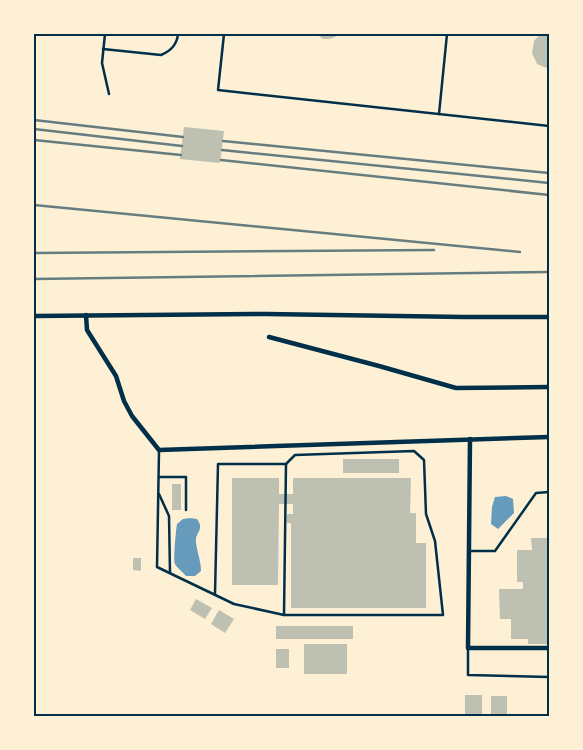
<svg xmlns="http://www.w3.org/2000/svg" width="583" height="750" font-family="'Archivo Narrow',sans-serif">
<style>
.water{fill:#669bbc}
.building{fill:#bec0b2}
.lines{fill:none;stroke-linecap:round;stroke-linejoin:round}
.service{stroke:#003049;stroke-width:2.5}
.minor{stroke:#003049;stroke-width:4.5}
.rail{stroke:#657d81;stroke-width:2.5}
.neatline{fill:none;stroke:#003049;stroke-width:2}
</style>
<rect width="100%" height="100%" fill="#fdf0d5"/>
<g class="water">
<polygon points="506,496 513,499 514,513 498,529 491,524 492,507 495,497"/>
<path d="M 190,518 L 197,519 C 205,530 195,532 196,542 C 197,552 201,561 201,571 L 195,576 L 186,576 C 183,572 177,568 175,564 C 173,560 176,530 177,524 L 183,519 Z"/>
</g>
<g class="building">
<polygon points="316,34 340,34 333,38 328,39 323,39"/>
<polygon points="540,34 549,34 549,69 537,64 532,53 534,41"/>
<polygon points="184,127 224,131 220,163 180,159"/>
<rect x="343" y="459" width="56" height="14"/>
<polygon points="232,478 279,478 279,494 293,494 293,478 411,478 410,513 416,513 416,543 426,543 426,608 291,608 291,523 287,523 287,514 293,514 293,504 279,504 278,585 232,585"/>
<rect x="172" y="484" width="9" height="26"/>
<polygon points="531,538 549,538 549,644 528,644 528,639 511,639 511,619 500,619 499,589 523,589 523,582 517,582 517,550 532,550"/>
<polygon points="133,558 141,558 141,571 133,570"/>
<polygon points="196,599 212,608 205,619 190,610"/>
<polygon points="219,610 234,619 225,633 211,624"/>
<rect x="276" y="626" width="77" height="13"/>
<rect x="304" y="644" width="43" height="30"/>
<rect x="276" y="649" width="13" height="19"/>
<rect x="465" y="695" width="17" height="21"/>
<rect x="491" y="696" width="16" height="20"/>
</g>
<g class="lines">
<g class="service">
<polyline points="105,34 102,63 109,94"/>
<polyline points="224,34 218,90 549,126"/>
<path d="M 103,49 L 161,55 C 171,51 177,45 178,34"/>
<polyline points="439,114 447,34"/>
<polyline points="159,451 157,567 234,604 284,615 443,615 435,541 426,514 424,460 414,451 295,455 286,464 218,464 215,594"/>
<polyline points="159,477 186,477 186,510"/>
<polyline points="159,494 169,516 170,573"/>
<polyline points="469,551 495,551 536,493 549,492"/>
<polyline points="284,615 286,464"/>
<polyline points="468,648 468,675 549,677"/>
</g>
<g class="minor">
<polyline points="86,315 87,330 116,376 124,401 132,416 159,450 549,437"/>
<polyline points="34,316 267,314 464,317 549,317"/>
<polyline points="269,337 379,366 456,388 549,387"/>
<polyline points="470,439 468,648 549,648"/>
</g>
<g class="rail">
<polyline points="34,120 183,137"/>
<polyline points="34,129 182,146"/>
<polyline points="34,140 181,155"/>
<polyline points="223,141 549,173"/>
<polyline points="222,150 549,183"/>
<polyline points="221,160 549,195"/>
<polyline points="34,205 520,252"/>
<polyline points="34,253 434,250"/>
<polyline points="34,279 549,272"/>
</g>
</g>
<rect width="583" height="750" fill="none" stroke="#fdf0d5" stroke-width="70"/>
<rect x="35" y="35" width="513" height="680" class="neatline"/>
</svg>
